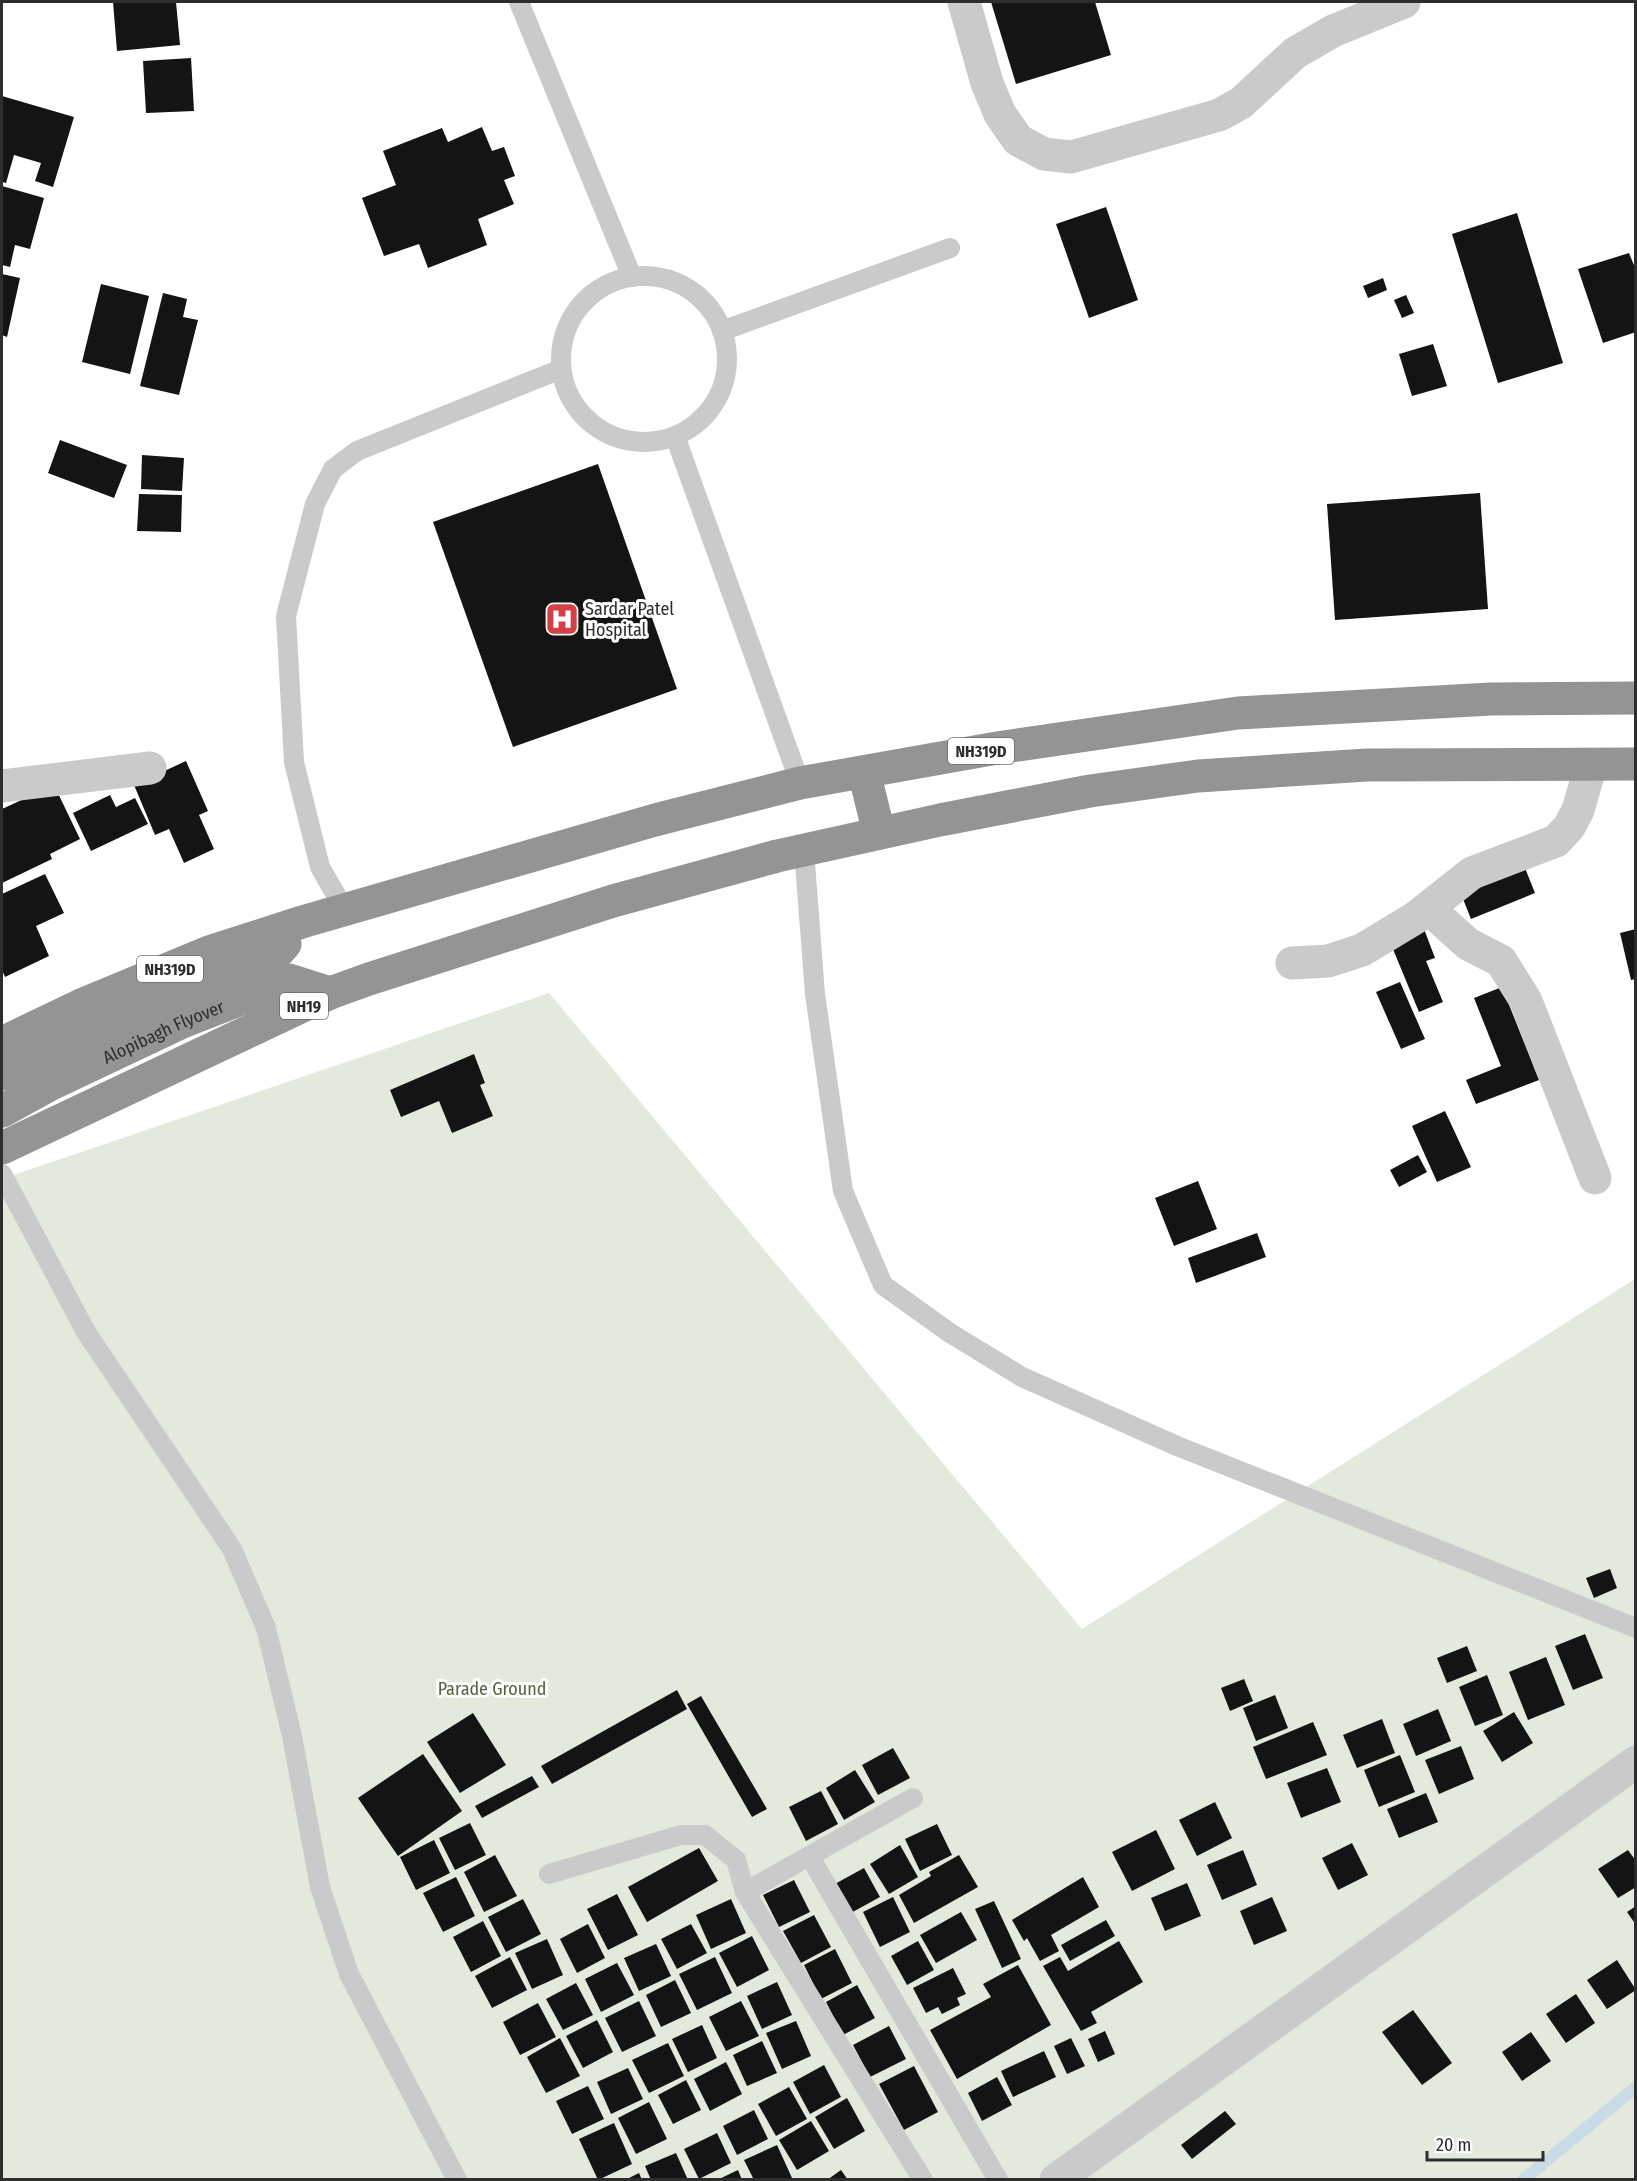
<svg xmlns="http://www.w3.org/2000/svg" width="1637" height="2181" font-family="'Fira Sans Condensed',sans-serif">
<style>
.green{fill:#e3e9dc}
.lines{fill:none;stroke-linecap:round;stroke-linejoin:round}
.stream{stroke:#cadbe8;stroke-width:12}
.building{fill:#141414}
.lane{stroke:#cacaca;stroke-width:20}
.street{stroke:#cacaca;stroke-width:33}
.highway{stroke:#949494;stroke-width:33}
.labels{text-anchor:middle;stroke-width:6;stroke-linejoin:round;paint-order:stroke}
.shield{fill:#fff;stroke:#6c6c6c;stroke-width:1.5}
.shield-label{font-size:16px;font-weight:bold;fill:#2d2d2d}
.poi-label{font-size:18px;fill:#2d2d2d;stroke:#fff;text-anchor:start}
.street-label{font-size:18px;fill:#2d2d2d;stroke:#fff}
.park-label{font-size:18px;fill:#50643f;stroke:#fff}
</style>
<rect width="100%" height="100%" fill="#fff"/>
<polygon class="green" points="549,993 1082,1629 1635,1279 1635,2179 2,2179 2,1179"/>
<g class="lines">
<polyline class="stream" points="1523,2180 1636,2087"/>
</g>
<g class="building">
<polygon points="113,2 176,2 180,45 117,51"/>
<polygon points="991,2 1095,2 1111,55 1016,84"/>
<polygon points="191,58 194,111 146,113 143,61"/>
<polygon points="2,96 74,117 53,187 35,181 41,163 14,155 6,183 2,182"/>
<polygon points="482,127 492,151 504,147 515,176 504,180 514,204 478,219 487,245 428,268 419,244 384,256 362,198 396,185 383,151 442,128 448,142"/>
<polygon points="2,186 44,198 30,249 15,245 10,267 2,265"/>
<polygon points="1106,207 1138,300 1089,318 1056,224"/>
<polygon points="1517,213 1563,363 1498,383 1452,234"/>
<polygon points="1629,253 1636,270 1636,332 1603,343 1578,269"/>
<polygon points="2,274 20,278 7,337 2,335"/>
<polygon points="1383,278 1387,290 1368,298 1363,286"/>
<polygon points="101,284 149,296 130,374 82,362"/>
<polygon points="163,293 187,299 183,317 198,320 179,395 140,386"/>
<polygon points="1406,295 1414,313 1402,318 1394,300"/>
<polygon points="1433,344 1447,386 1412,396 1399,354"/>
<polygon points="60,440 127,465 114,498 48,473"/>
<polygon points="142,455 184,458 182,491 141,489"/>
<polygon points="598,464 677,689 513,747 433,522"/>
<polygon points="1480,493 1488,609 1335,620 1327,504"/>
<polygon points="139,494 182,495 181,532 137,531"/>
<polygon points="186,761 208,811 199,815 214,849 184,863 169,829 155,835 134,785"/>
<polygon points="54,785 80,839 50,854 52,859 2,883 2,809"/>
<polygon points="110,795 116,807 135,798 148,824 91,851 73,813"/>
<polygon points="1523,863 1535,893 1471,919 1459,889"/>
<polygon points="45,874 64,913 36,926 49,956 5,977 2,970 2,894"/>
<polygon points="1424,929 1435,958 1426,961 1443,1002 1419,1012 1390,942"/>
<polygon points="1636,929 1636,979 1631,980 1620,933"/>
<polygon points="1400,982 1425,1039 1401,1049 1376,992"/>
<polygon points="1502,987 1539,1080 1476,1104 1466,1080 1501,1066 1474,998"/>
<polygon points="474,1054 485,1083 480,1085 493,1116 452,1133 439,1101 401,1117 390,1090"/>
<polygon points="1445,1111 1471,1167 1437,1182 1412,1126"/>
<polygon points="1418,1155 1427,1172 1399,1187 1390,1170"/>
<polygon points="1198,1181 1217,1229 1174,1246 1155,1198"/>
<polygon points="1257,1233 1266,1257 1196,1283 1188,1258"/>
<polygon points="1610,1569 1617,1588 1594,1598 1586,1578"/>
<polygon points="1585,1634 1603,1678 1573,1690 1555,1646"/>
<polygon points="1467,1646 1477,1671 1447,1683 1437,1658"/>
<polygon points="1546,1657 1565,1705 1528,1720 1509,1672"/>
<polygon points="1487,1675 1503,1715 1475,1726 1459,1687"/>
<polygon points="1244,1679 1253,1701 1230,1711 1221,1688"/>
<polygon points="677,1690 687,1709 552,1784 541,1766"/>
<polygon points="1275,1695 1288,1728 1256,1741 1243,1708"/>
<polygon points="701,1696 767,1809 752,1817 687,1704"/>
<polygon points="1438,1709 1451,1741 1416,1756 1403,1724"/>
<polygon points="1514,1712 1533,1743 1502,1762 1483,1731"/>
<polygon points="473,1713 506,1765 460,1793 427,1742"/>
<polygon points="1382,1719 1395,1753 1357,1768 1343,1735"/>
<polygon points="1313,1722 1327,1755 1266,1779 1253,1747"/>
<polygon points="1461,1746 1474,1779 1439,1794 1425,1760"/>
<polygon points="893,1748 910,1778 878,1795 862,1765"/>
<polygon points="423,1754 462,1811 398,1856 358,1798"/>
<polygon points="1400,1755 1415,1792 1379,1807 1364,1770"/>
<polygon points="1327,1768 1341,1802 1301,1818 1287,1783"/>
<polygon points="855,1770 875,1802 844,1820 826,1788"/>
<polygon points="532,1776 539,1787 482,1818 475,1806"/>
<polygon points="821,1791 838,1824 806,1841 789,1807"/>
<polygon points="1426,1793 1438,1822 1399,1838 1387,1809"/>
<polygon points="1215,1802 1232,1838 1197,1856 1179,1820"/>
<polygon points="470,1823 486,1855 455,1870 439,1838"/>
<polygon points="937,1824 952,1855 920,1871 905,1839"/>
<polygon points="1156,1830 1175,1869 1132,1891 1112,1852"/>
<polygon points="434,1840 450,1873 416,1890 400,1857"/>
<polygon points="1352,1843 1368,1875 1338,1890 1322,1858"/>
<polygon points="900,1845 918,1877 889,1894 870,1864"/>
<polygon points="699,1848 718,1881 647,1922 628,1887"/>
<polygon points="1243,1850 1257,1885 1222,1900 1207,1865"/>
<polygon points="1628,1850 1636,1861 1636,1887 1618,1898 1598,1869"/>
<polygon points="495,1855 517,1896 484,1912 464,1872"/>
<polygon points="959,1855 978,1887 914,1923 899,1895 931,1876 929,1872"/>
<polygon points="864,1868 880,1897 849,1914 833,1885"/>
<polygon points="456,1877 475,1916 443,1932 423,1893"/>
<polygon points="1083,1877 1099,1907 1051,1935 1059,1951 1040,1961 1027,1938 1024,1941 1012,1920"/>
<polygon points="794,1880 810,1912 779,1927 763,1895"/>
<polygon points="1187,1883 1201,1916 1165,1931 1151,1898"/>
<polygon points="617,1894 638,1935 608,1950 587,1909"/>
<polygon points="893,1897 910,1932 880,1947 863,1912"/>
<polygon points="1272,1897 1287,1931 1254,1945 1240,1911"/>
<polygon points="523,1899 541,1934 506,1952 488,1917"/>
<polygon points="731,1899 746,1933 711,1949 696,1915"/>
<polygon points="994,1901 1021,1959 1002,1968 975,1909"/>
<polygon points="1636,1906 1636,1925 1627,1912"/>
<polygon points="961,1912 977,1940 936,1963 920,1935"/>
<polygon points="814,1915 831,1947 801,1963 783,1931"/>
<polygon points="1106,1920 1115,1936 1070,1961 1061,1945"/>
<polygon points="483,1921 501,1956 471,1972 453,1937"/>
<polygon points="588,1924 605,1958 577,1973 560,1939"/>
<polygon points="691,1924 707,1953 677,1969 661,1939"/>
<polygon points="752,1936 769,1970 737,1987 719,1953"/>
<polygon points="547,1939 563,1975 532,1989 515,1953"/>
<polygon points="918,1941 934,1970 907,1985 891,1956"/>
<polygon points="1119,1941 1143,1982 1091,2012 1097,2023 1081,2031 1043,1966 1060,1957 1068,1971"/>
<polygon points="656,1944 671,1976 639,1991 624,1958"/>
<polygon points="835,1949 852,1983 821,1999 804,1965"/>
<polygon points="510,1957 527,1990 492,2008 475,1976"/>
<polygon points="715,1957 732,1993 697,2010 679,1974"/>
<polygon points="1617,1960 1636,1990 1607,2009 1587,1980"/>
<polygon points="617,1963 634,1995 601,2012 585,1979"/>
<polygon points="1018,1965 1051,2025 957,2079 930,2030 991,1997 983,1984"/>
<polygon points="953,1968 966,1994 957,1998 960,2005 942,2014 938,2007 926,2013 913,1988"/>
<polygon points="675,1980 691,2013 661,2027 646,1995"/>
<polygon points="777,1982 792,2015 762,2029 747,1996"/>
<polygon points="576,1983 593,2015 563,2030 546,1999"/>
<polygon points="857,1985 875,2018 843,2035 826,2002"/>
<polygon points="1576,1994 1595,2023 1566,2043 1546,2014"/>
<polygon points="639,2001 656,2036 622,2052 605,2018"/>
<polygon points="741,2001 759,2036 726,2051 709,2017"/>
<polygon points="538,2003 556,2037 520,2055 503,2022"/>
<polygon points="1413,2010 1452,2063 1422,2085 1382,2032"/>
<polygon points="597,2020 613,2052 583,2068 566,2036"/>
<polygon points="796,2021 811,2056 782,2069 766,2033"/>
<polygon points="702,2025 717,2058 688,2072 672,2039"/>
<polygon points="889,2026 906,2059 870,2077 853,2045"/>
<polygon points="1105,2031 1115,2054 1098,2062 1088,2039"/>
<polygon points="1531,2032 1551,2061 1522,2081 1502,2052"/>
<polygon points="560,2038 580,2076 546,2093 527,2057"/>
<polygon points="1071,2038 1085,2066 1067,2074 1054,2046"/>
<polygon points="762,2041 777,2073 747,2086 733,2055"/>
<polygon points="668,2043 684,2076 649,2093 632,2060"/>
<polygon points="1044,2051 1056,2077 1013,2097 1001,2071"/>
<polygon points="726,2062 742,2094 710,2111 694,2079"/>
<polygon points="824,2065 841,2097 810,2114 793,2082"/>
<polygon points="914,2066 938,2112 904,2130 879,2084"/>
<polygon points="628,2068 643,2099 611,2114 597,2082"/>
<polygon points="997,2077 1012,2105 982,2121 968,2093"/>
<polygon points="686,2080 701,2110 673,2124 658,2095"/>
<polygon points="588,2086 604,2119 572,2134 556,2101"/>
<polygon points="789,2087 807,2119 776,2136 758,2104"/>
<polygon points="847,2098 865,2131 834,2149 815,2117"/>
<polygon points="649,2102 667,2139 636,2154 618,2118"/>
<polygon points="754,2110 768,2139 737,2155 723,2126"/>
<polygon points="1225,2111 1236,2124 1192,2159 1181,2145"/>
<polygon points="811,2121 829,2151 797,2170 779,2140"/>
<polygon points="614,2123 632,2164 598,2180 579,2139"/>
<polygon points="717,2133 731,2163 699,2179 684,2149"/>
<polygon points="777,2145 792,2178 788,2180 754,2180 744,2160"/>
<polygon points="676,2153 688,2180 651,2180 645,2166"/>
<polygon points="738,2170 742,2180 717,2180"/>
<polygon points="841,2170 848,2180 827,2180"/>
<polygon points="639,2173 642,2180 625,2180"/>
</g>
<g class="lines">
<g class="lane">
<polyline points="519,2 632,277"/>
<circle cx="644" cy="359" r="83"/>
<polyline points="722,331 950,248"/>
<polyline points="675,436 800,783"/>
<polyline points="804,850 815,994 843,1191 883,1285 950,1333 1022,1377 1177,1446 1636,1628"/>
<polyline points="344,909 320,867 294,762 286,616 315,504 333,469 357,451 561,369"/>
<polyline points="2,1174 86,1332 232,1549 266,1628 292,1736 320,1887 349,1974 457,2180"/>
<polyline points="810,1857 998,2180"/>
<polyline points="549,1874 681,1835 705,1835 736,1860 745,1892 923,2180"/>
<polyline points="745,1892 913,1798"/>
</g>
<g class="street">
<polyline points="964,2 987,83 1000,114 1018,140 1044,154 1071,157 1219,115 1241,103 1295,53 1333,31 1404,2"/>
<polyline points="2,786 150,768"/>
<polyline points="1428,908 1468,944 1501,961 1526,1001 1595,1178"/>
<polyline points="1292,963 1328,961 1362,950 1415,918 1472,873 1556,841 1569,827 1578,810 1591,765"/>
<polyline points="1056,2180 1636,1762"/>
</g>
<g class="highway">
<polyline points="864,772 879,833"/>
<polyline points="2,1043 81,1005 209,952 302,922 655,820 800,783 997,748 1238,713 1491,699 1636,698"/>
<polyline points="2,1074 59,1045 162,998 278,952 285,944"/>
<path id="s1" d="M 2,1111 L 51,1084 L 180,1023 L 289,980 L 330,993"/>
<polyline points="2,1148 330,993 369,979 613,901 777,856 940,820 1090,791 1198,776 1367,765 1636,764"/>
</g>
</g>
<defs>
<g id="hospital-square" transform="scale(1.725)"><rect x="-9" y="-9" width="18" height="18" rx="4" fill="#d44047" stroke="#fff"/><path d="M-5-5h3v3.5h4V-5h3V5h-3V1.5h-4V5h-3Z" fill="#fff"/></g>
</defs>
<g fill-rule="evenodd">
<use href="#hospital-square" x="562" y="619"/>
</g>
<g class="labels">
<g class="shield">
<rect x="948" y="738" width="66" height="26" rx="4.5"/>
<rect x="137" y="956" width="66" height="26" rx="4.5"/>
<rect x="280" y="993" width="48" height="26" rx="4.5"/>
</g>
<g class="shield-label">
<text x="981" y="757">NH319D</text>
<text x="170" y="975">NH319D</text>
<text x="304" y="1012">NH19</text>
</g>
<g class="poi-label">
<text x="585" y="615">Sardar Patel<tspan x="585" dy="21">Hospital</tspan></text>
</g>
<g class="street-label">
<text dy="6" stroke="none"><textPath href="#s1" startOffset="180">Alopibagh Flyover</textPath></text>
</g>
<g class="park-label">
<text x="492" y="1695">Parade Ground</text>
</g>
</g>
<rect width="1637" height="2181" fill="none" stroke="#2d2d2d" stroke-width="6"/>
<path d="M1427 2151v9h116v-9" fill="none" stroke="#2d2d2d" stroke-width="3"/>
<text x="1436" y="2151" font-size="18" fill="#2d2d2d" stroke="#ffffff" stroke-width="4.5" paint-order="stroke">20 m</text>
</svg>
